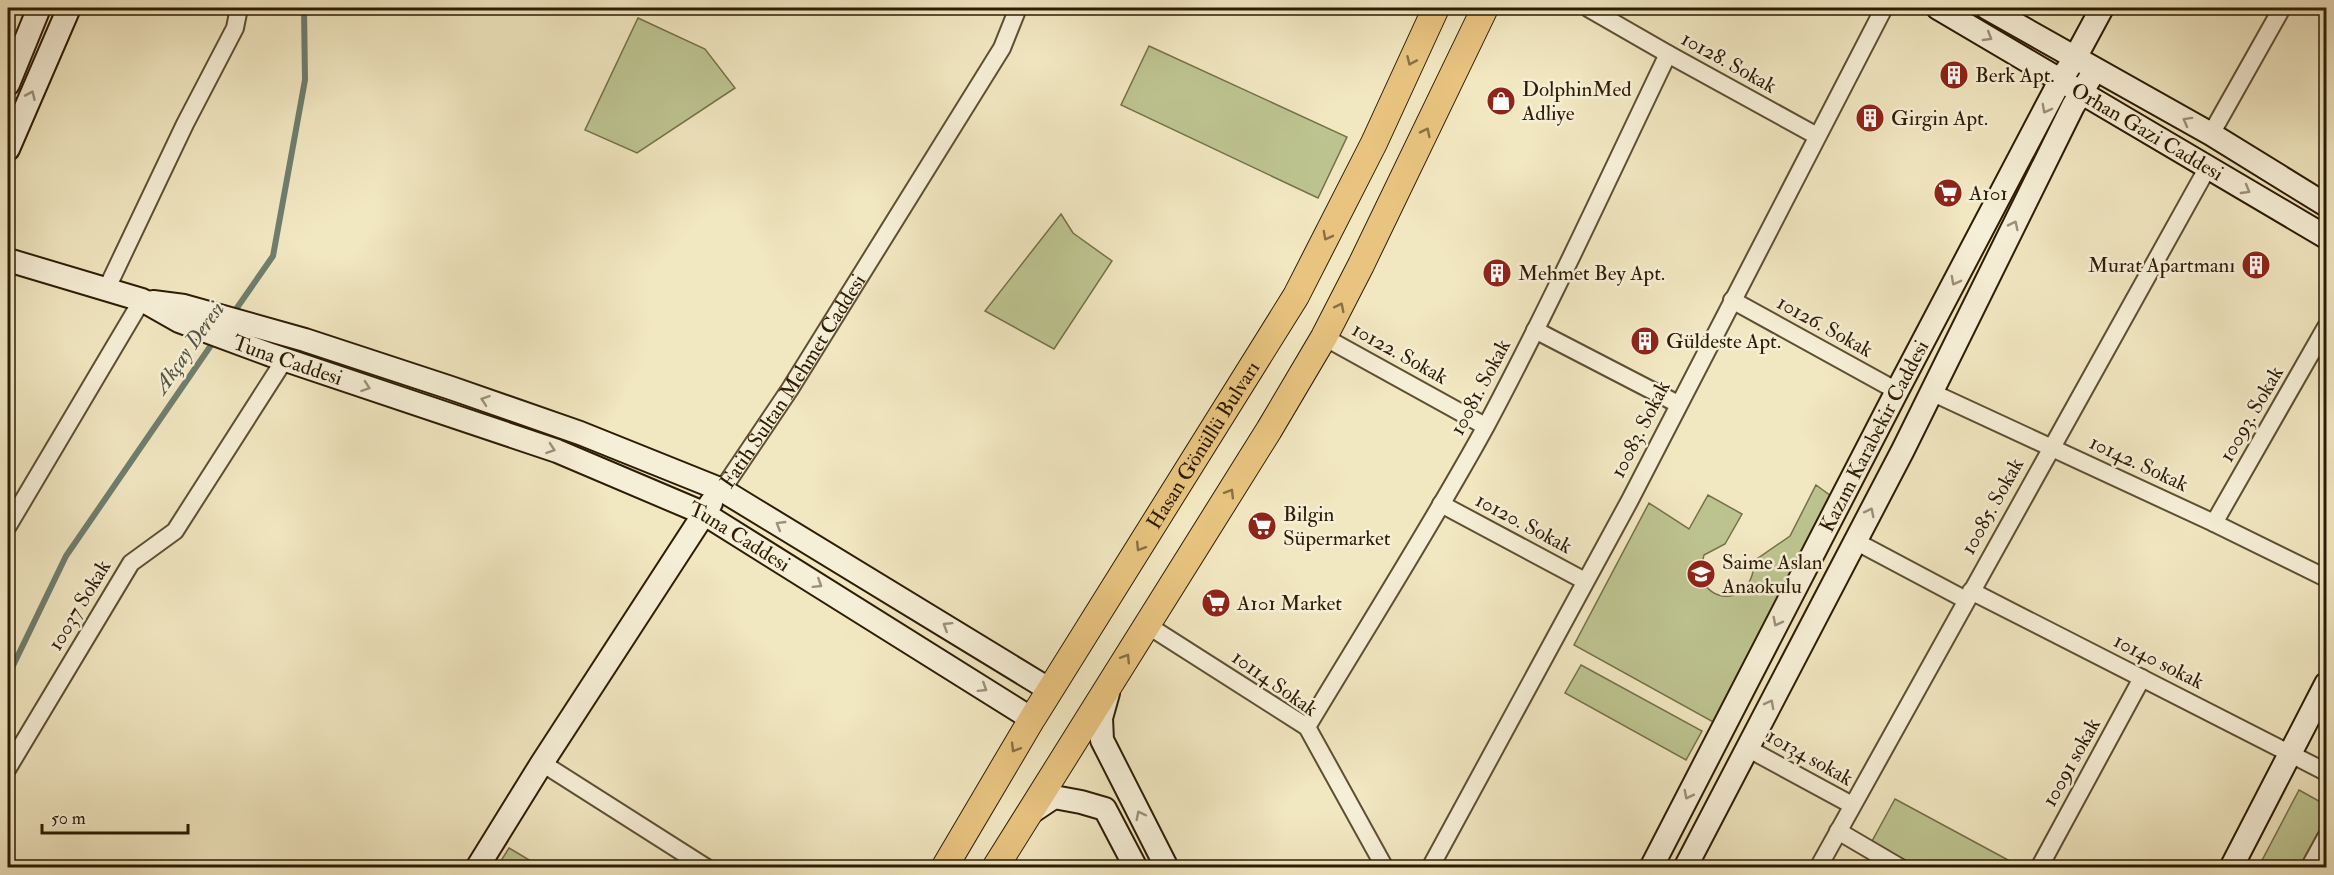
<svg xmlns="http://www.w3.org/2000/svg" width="2334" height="875" font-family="'IM FELL Double Pica',serif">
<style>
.green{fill:#bdc490;stroke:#75704a;stroke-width:1.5}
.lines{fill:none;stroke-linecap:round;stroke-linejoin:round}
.stream{stroke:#6f7e6f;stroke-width:6}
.street-casing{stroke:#5e4f33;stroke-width:20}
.secondary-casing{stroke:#2d1c04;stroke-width:26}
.primary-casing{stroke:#2d1c04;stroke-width:28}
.street{stroke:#f6efd7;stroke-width:16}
.secondary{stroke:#f6efd7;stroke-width:22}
.primary{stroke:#e8c480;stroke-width:26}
.oneway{stroke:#9c9078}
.oneway2{stroke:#8a7042}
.labels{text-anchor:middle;stroke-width:5;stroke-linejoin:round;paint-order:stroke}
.street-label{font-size:21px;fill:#2d1c04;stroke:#f6efd7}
.poi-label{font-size:21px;fill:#2d1c04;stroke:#f6efd7;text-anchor:start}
.water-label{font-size:22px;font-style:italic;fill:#545543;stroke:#f6efd7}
</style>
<rect width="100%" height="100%" fill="#f1e7c1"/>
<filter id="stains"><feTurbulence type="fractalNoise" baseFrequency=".00333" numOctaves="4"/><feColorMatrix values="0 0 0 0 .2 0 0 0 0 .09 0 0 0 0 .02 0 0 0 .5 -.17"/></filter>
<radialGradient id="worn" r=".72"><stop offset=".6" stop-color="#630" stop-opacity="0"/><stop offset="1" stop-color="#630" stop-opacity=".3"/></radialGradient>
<g class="green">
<polygon points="638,18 705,49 735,88 637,153 585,130"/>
<polygon points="1149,46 1347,137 1318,198 1121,105"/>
<polygon points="1061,214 1073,233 1112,261 1054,349 985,311"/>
<path d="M 1816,485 L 1831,496 L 1715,723 L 1574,645 L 1649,503 L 1689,529 L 1708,495 L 1742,514 L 1725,544 L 1704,555 C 1703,561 1699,568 1701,574 C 1707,606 1754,605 1754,561 L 1790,536 Z"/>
<polygon points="1581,665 1702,731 1686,760 1565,693"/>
<polygon points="2299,790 2326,805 2326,821 2301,867 2258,868"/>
<polygon points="1895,799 2021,867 1916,867 1871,843"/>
<polygon points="509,848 541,867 497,867"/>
</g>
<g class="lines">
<g class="stream">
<polyline points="232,315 273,256 305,80 304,8"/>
<polyline points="8,676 66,556 216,338"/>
</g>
<g class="street-casing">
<g id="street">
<polyline points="1588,8 1668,54 1817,136"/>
<polyline points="2211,134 2282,8"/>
<polyline points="107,288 185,124 235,28 239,8"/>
<polyline points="1732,300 1897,391"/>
<polyline points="1535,330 1678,404"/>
<polyline points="1324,337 1485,426"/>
<polyline points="1931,392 2214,523 2326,578"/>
<path id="s1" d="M 722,490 L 790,389 L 1002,48 L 1018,8"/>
<polyline points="1441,504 1585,581"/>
<polyline points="2214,523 2326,327"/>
<polyline points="8,526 142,300"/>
<polyline points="1855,541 1966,600"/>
<polyline points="1971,591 2326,772"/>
<polyline points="1147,625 1307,727 1385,868"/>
<path d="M 1307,727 C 1367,627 1430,528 1486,426 C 1551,304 1608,179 1668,54"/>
<polyline points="1747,748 1852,805"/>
<polyline points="542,763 707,868"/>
<polyline points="8,768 131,563 175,531 285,359"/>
<polyline points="1838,831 1901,868"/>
<polyline points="1430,868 1630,500 1884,8"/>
<polyline points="1818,868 2208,167"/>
<polyline points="2039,868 2142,678"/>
<polyline points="2309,868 2326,837"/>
</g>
</g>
<g class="secondary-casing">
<g id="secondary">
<path id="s2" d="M 1938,8 L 2326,237"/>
<polyline points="1987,8 2211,134 2326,205"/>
<polyline points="8,84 39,8"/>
<polyline points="8,149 69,8"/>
<path id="s3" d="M 8,260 L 142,300 L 179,321 L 271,355 L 557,451 L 703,513 L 1032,719"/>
<polyline points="153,302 184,306 305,340 451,388 580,433 722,490 1050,690"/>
<polyline points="1108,693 1101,718 1102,740 1167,868"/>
<polyline points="1030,813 1054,797 1081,802 1105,809 1136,868"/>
<polyline points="477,868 542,763 711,503"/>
<path id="s4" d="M 1651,868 L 1897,391 L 2060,81 L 2075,58 L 2102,8"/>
<polyline points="1685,868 1903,450 2073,106 2095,70"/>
<polyline points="2231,868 2326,684"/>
</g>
</g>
<g class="primary-casing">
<g id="primary">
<path id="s5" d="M 944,868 L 1032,719 L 1296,296 L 1374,143 L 1436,8"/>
<polyline points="995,868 1269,430 1324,337 1361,265 1485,8"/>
</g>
</g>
<use href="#street" class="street"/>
<use href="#secondary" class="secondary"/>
<use href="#primary" class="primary"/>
</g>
<defs><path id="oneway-chevron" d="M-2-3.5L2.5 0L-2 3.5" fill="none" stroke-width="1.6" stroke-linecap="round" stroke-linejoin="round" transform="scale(1.5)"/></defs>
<g class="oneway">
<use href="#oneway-chevron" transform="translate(1988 37) rotate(31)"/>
<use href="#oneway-chevron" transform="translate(31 95) rotate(-66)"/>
<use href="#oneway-chevron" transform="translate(2046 109) rotate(118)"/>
<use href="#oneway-chevron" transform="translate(2187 121) rotate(-151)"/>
<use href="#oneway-chevron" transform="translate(2246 190) rotate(30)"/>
<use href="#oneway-chevron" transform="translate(2014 225) rotate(-64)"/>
<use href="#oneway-chevron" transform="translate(1955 281) rotate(118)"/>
<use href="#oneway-chevron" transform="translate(366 387) rotate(19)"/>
<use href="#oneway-chevron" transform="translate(485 400) rotate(-161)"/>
<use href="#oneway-chevron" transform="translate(551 449) rotate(19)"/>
<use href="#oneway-chevron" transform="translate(1870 512) rotate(-63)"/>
<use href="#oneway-chevron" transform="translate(780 525) rotate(-149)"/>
<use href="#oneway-chevron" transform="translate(818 584) rotate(32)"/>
<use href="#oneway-chevron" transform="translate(1777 622) rotate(117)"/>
<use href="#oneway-chevron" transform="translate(947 626) rotate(-148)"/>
<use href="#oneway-chevron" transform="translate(983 688) rotate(32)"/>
<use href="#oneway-chevron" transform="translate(1770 704) rotate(-62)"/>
<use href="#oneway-chevron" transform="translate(1688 795) rotate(117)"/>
<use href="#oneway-chevron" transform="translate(1140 815) rotate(-117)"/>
</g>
<g class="oneway2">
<use href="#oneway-chevron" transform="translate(1411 61) rotate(114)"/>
<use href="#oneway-chevron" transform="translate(1426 132) rotate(-64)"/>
<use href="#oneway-chevron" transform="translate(1327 236) rotate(118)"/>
<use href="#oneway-chevron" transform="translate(1340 307) rotate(-63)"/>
<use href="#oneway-chevron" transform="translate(1230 493) rotate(-58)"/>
<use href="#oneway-chevron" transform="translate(1140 547) rotate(122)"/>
<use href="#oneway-chevron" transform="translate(1126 658) rotate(-58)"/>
<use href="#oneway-chevron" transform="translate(1015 748) rotate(121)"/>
</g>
<defs>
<g id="building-disc" transform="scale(1.5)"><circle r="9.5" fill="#8f2418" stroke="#f6efd7"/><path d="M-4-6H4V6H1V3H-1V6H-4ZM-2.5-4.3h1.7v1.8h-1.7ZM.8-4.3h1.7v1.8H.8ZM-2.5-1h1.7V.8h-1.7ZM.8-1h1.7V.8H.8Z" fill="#fff"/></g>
<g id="shop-disc" transform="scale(1.5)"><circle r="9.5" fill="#8f2418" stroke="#f6efd7"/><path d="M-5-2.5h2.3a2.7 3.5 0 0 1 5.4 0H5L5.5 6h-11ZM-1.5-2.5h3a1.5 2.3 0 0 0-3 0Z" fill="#fff"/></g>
<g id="supermarket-disc" transform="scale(1.5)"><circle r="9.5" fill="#8f2418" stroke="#f6efd7"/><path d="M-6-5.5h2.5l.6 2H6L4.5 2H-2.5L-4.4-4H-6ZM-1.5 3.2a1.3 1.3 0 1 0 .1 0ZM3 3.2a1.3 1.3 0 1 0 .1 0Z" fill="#fff"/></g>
<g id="school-disc" transform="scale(1.5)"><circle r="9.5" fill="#8f2418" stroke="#f6efd7"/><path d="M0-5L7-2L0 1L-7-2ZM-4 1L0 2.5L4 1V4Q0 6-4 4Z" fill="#fff"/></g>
</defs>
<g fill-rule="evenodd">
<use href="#building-disc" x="1954" y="75"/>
<use href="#shop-disc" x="1501" y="101"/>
<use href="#building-disc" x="1870" y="118"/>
<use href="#supermarket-disc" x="1948" y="193"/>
<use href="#building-disc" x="2256" y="265"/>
<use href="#building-disc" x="1497" y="273"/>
<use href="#building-disc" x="1645" y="341"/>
<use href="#supermarket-disc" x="1262" y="526"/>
<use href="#school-disc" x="1701" y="574"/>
<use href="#supermarket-disc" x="1216" y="603"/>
</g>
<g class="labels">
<g class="street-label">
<text transform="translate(1729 62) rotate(29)" y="7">10128. Sokak</text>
<text dy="7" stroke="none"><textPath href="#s2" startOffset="243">Orhan Gazi Caddesi</textPath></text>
<text transform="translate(1825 326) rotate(29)" y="7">10126. Sokak</text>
<text transform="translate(1400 353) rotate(29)" y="7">10122. Sokak</text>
<text dy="7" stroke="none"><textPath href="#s3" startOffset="298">Tuna Caddesi</textPath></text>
<text dy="7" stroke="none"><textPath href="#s1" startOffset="130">Fatih Sultan Mehmet Caddesi</textPath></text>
<text transform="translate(1480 387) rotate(-62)" y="7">10081. Sokak</text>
<text transform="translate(2251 414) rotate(-60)" y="7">10093. Sokak</text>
<text transform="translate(1640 429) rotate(-63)" y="7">10083. Sokak</text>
<text dy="7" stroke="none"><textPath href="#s4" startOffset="486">Kazım Karabekir Caddesi</textPath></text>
<text dy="7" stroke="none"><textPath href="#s5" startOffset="496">Hasan Gönüllü Bulvarı</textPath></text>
<text transform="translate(2139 463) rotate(25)" y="7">10142. Sokak</text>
<text transform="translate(1992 506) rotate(-61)" y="7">10085. Sokak</text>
<text transform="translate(1524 523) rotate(28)" y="7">10120. Sokak</text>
<text dy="7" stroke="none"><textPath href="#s3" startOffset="784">Tuna Caddesi</textPath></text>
<text transform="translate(79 605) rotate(-59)" y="7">10037 Sokak</text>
<text transform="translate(2159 661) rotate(27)" y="7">10140 sokak</text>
<text transform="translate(1275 683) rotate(35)" y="7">10114 Sokak</text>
<text transform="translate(1810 757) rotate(29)" y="7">10134 sokak</text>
<text transform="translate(2071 762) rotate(-61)" y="7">10091 sokak</text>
</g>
<g class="poi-label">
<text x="1975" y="82">Berk Apt.</text>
<text x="1522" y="96">DolphinMed<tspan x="1522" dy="24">Adliye</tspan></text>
<text x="1891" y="125">Girgin Apt.</text>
<text x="1969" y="200">A101</text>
<text x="2235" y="272" text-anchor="end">Murat Apartmanı</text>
<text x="1518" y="280">Mehmet Bey Apt.</text>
<text x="1666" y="348">Güldeste Apt.</text>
<text x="1283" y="521">Bilgin<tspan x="1283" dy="24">Süpermarket</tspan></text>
<text x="1722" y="569">Saime Aslan<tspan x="1722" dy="24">Anaokulu</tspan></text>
<text x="1237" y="610">A101 Market</text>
</g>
<g class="water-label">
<text transform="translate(188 347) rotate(-55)" y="8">Akçay Deresi</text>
</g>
</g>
<rect width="2334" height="875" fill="none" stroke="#f1e7c1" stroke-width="30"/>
<rect x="9" y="9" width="2316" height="857" fill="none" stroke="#2d1c04" stroke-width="3"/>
<rect x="15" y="15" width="2304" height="845" fill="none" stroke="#2d1c04" stroke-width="1.5"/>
<path d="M42 824v9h146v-9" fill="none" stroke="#2d1c04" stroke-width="3"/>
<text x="51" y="824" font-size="18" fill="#2d1c04" stroke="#f6efd7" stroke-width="4.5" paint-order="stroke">50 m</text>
<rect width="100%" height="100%" filter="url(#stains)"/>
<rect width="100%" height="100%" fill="url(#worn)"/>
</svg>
